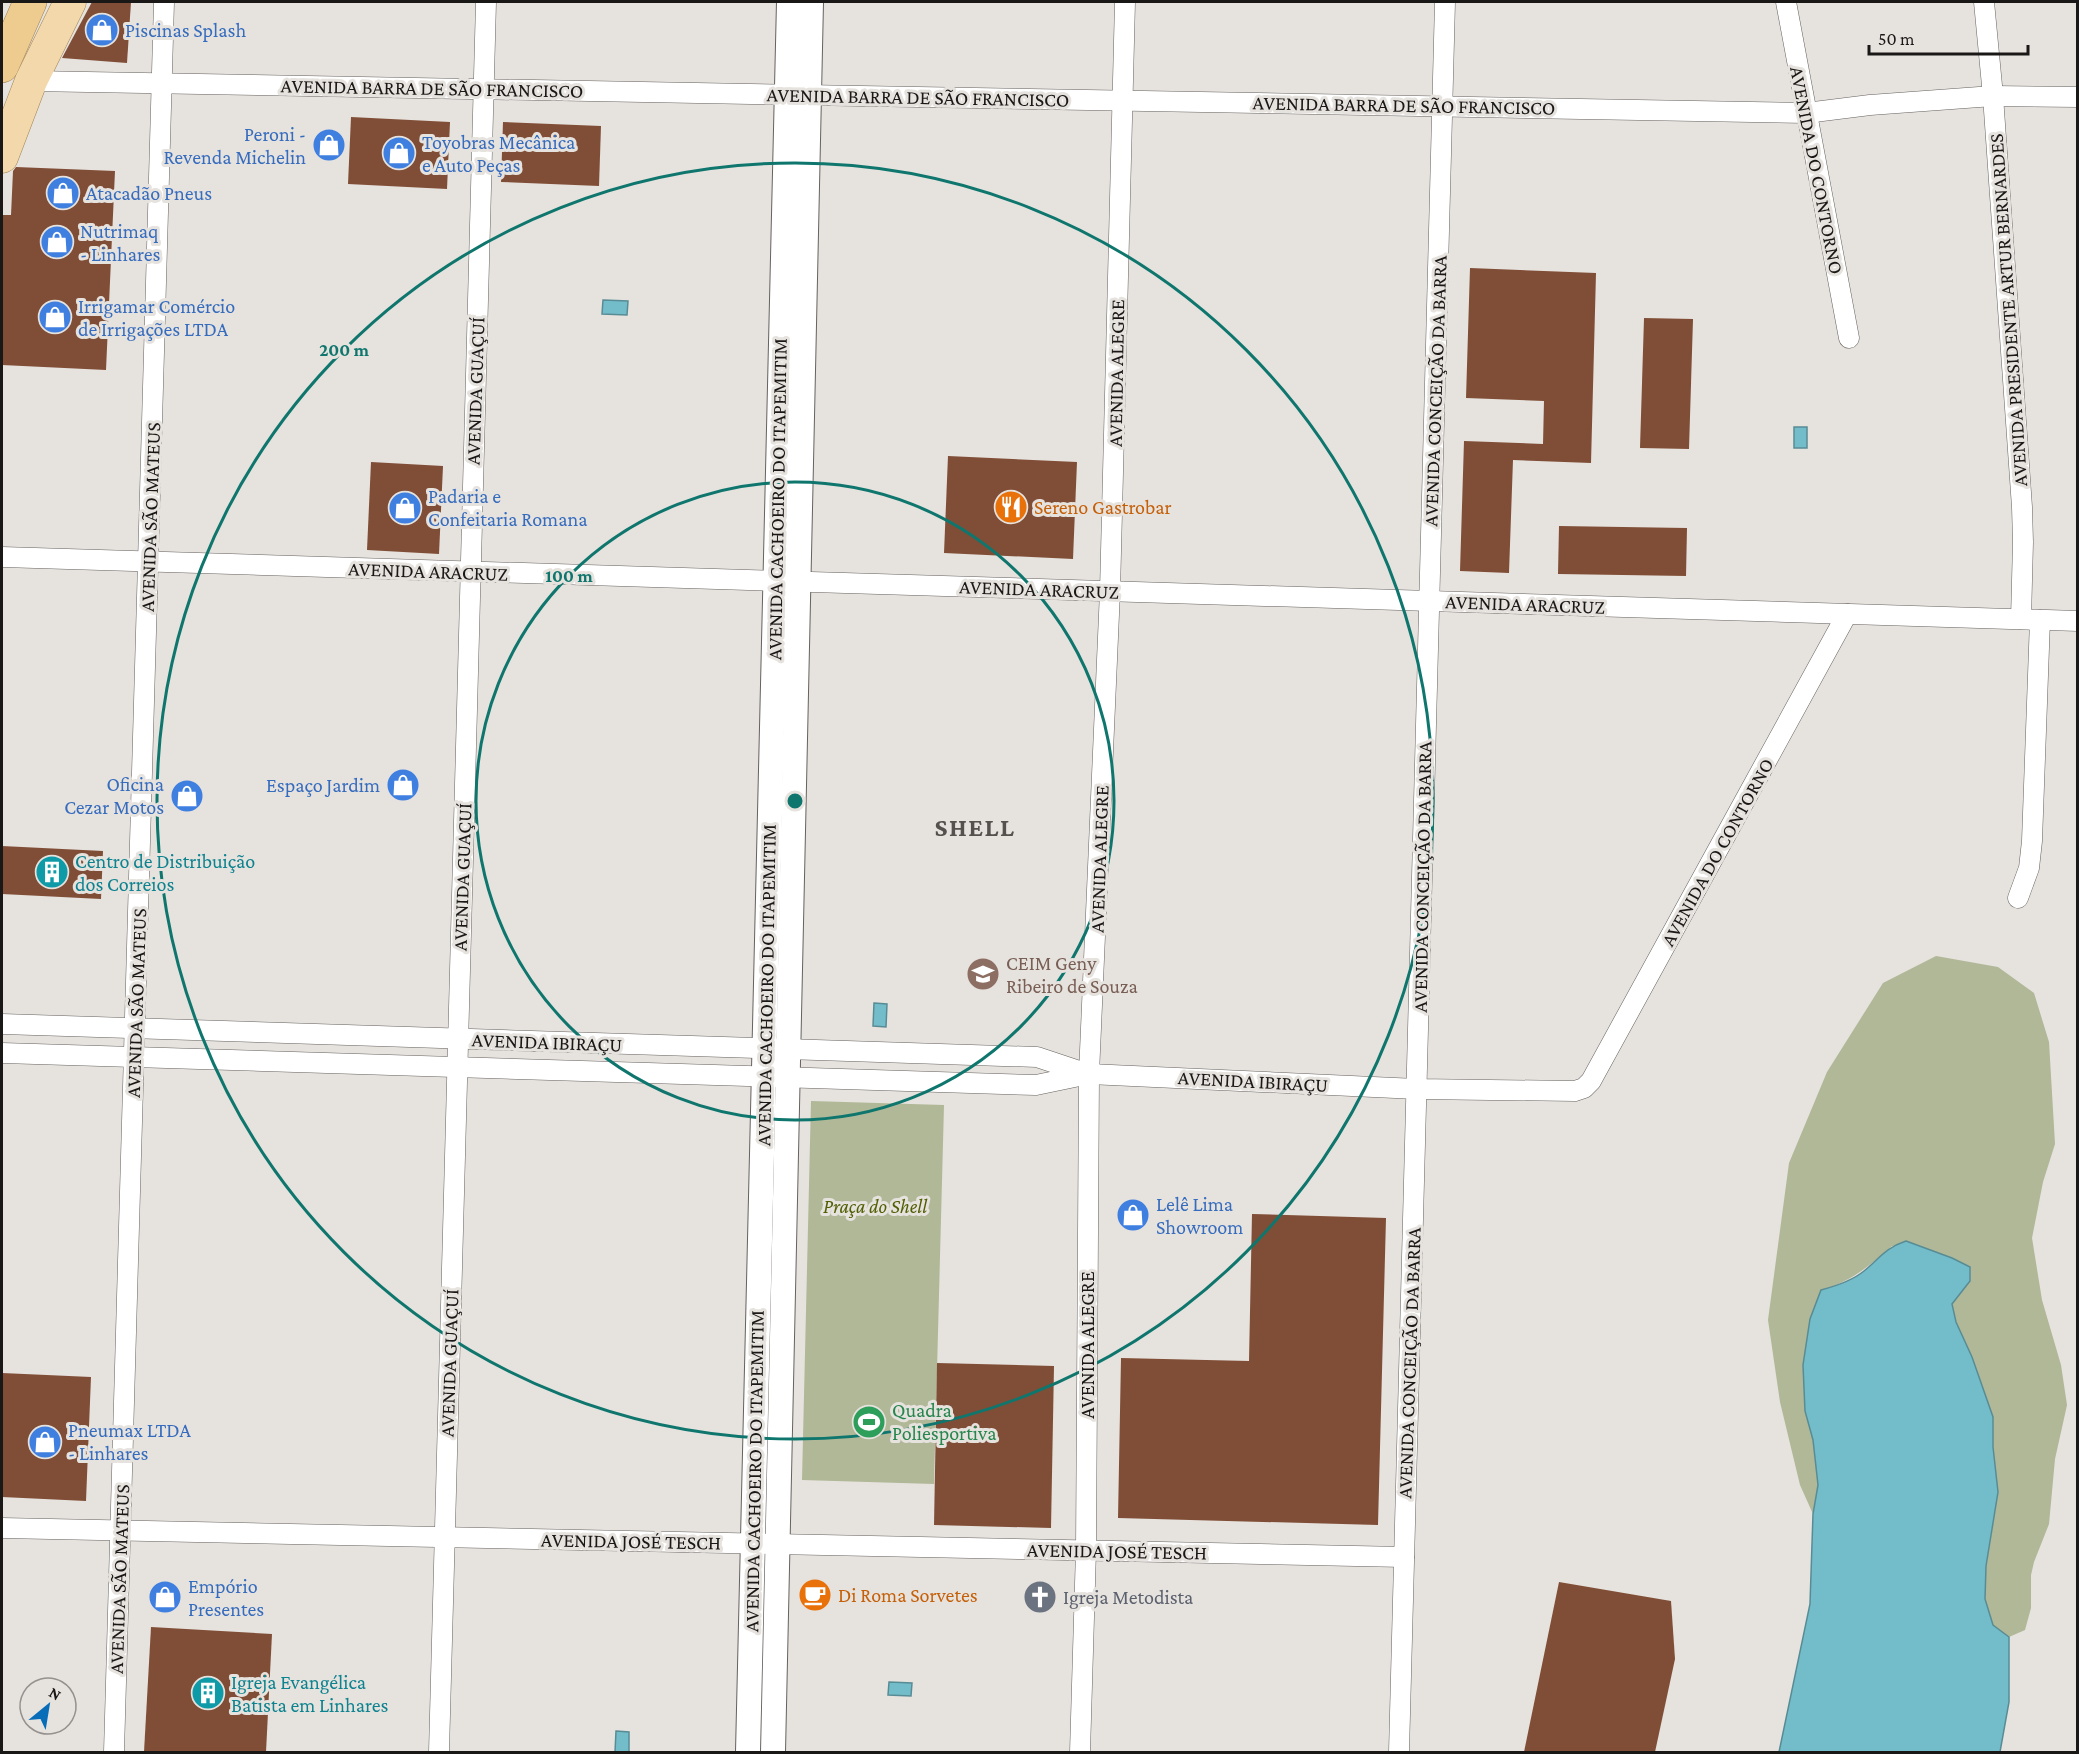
<svg xmlns="http://www.w3.org/2000/svg" width="2079" height="1754" font-family="'Crimson Pro',serif">
<style>
.green{fill:#b0b897}
.water{fill:#73bdcb;stroke:#588c95;stroke-width:1.5}
.building{fill:#804e36}
.lines{fill:none;stroke-linecap:round;stroke-linejoin:round}
.minor-casing{stroke:#66625f;stroke-width:21}
.tertiary-casing{stroke:#66625f;stroke-width:26}
.primary-casing{stroke:#a18453;stroke-width:33}
.trunk-casing{stroke:#a18453;stroke-width:34}
.minor{stroke:#fff;stroke-width:20}
.tertiary{stroke:#fff;stroke-width:24}
.primary{stroke:#f2d8ab;stroke-width:32}
.trunk{stroke:#eecb8f;stroke-width:33}
.ring{fill:none;stroke:#0f766e;stroke-width:3}
.labels{text-anchor:middle;stroke-width:6;stroke-linejoin:round;paint-order:stroke}
.shop-label{font-size:20px;fill:#366cbe;stroke:#e6e2de;text-anchor:start}
.street-label{font-size:20px;fill:#1a1817;stroke:#e6e2de}
.food-label{font-size:20px;fill:#c56008;stroke:#e6e2de;text-anchor:start}
.culture-label{font-size:20px;fill:#0d838f;stroke:#e6e2de;text-anchor:start}
.education-label{font-size:20px;fill:#785e54;stroke:#e6e2de;text-anchor:start}
.park-label{font-size:20px;font-style:italic;fill:#515f03;stroke:#e6e2de}
.leisure-label{font-size:20px;fill:#27864d;stroke:#e6e2de;text-anchor:start}
.worship-label{font-size:20px;fill:#5b616d;stroke:#e6e2de;text-anchor:start}
.district-label{font-size:26px;font-weight:bold;letter-spacing:1.5px;fill:#55514e;stroke:#e6e2de}
.centre{fill:#0f766e;stroke:#e6e2de;stroke-width:3}
.ring-label{font-size:18px;text-anchor:middle;font-weight:bold;fill:#0f766e;stroke:#e6e2de;stroke-width:6;stroke-linejoin:round;paint-order:stroke}
</style>
<rect width="100%" height="100%" fill="#e6e2de"/>
<g class="green">
<path d="M 1936,956 L 1998,967 L 2034,993 L 2049,1042 L 2055,1144 L 2043,1182 L 2032,1238 L 2042,1300 L 2061,1365 L 2067,1405 L 2055,1459 L 2049,1524 L 2034,1562 L 2031,1575 L 2031,1608 L 2025,1630 L 2009,1637 L 1993,1625 L 1985,1599 L 1986,1566 L 1992,1530 L 1993,1417 L 1972,1357 L 1956,1322 L 1952,1303 L 1969,1281 L 1952,1258 L 1931,1252 L 1892,1246 C 1868,1267 1852,1281 1821,1290 L 1805,1411 L 1813,1440 L 1818,1485 L 1813,1514 L 1800,1485 L 1780,1402 L 1768,1320 L 1789,1163 L 1827,1072 L 1883,983 Z"/>
<polygon points="811,1101 944,1105 934,1484 802,1480"/>
</g>
<g class="water">
<polygon points="603,300 628,301 627,315 602,314"/>
<rect x="1794" y="427" width="13" height="21"/>
<polygon points="874,1003 887,1004 886,1027 873,1026"/>
<path d="M 1906,1241 L 1952,1258 L 1970,1267 L 1970,1281 L 1952,1304 L 1956,1322 L 1972,1357 L 1993,1417 L 1993,1447 L 1998,1492 L 1986,1566 L 1985,1599 L 1993,1625 L 2009,1637 L 2009,1702 L 2000,1752 L 1779,1752 L 1810,1604 L 1813,1514 L 1818,1485 L 1813,1440 L 1805,1411 L 1803,1365 L 1810,1319 L 1821,1290 C 1836,1286 1852,1281 1864,1271 C 1880,1258 1885,1248 1906,1241 Z"/>
<polygon points="889,1682 912,1683 911,1696 888,1695"/>
<polygon points="616,1731 629,1732 629,1752 615,1752"/>
</g>
<g class="building">
<polygon points="92,2 131,2 127,63 62,58"/>
<polygon points="351,117 450,122 447,189 348,184"/>
<polygon points="503,122 601,126 599,186 501,182"/>
<polygon points="16,167 115,171 106,370 2,365 2,215 11,215 13,171"/>
<polygon points="1470,268 1596,273 1591,463 1513,460 1509,573 1460,571 1464,441 1543,444 1544,401 1466,398"/>
<polygon points="1644,318 1693,319 1689,449 1640,448"/>
<polygon points="948,456 1077,462 1073,559 944,553"/>
<polygon points="371,462 443,466 439,554 367,550"/>
<polygon points="1559,526 1687,528 1686,576 1558,574"/>
<polygon points="2,846 103,851 101,899 2,894"/>
<polygon points="1252,1214 1386,1218 1378,1525 1118,1518 1121,1358 1249,1361"/>
<polygon points="937,1363 1054,1366 1051,1528 934,1525"/>
<polygon points="2,1373 91,1377 86,1501 2,1497"/>
<polygon points="1559,1582 1671,1601 1675,1659 1655,1752 1524,1752"/>
<polygon points="151,1627 272,1634 266,1752 144,1752"/>
</g>
<g class="lines">
<g class="minor-casing">
<g id="minor">
<polyline points="1786,2 1849,338"/>
<polyline points="1984,2 1993,96 2022,507 2023,542 2021,619"/>
<polyline points="31,81 1806,113 1870,105 1993,96 2078,97"/>
<polyline points="2,557 2078,621"/>
<polyline points="2018,898 2029,868 2032,841 2040,620"/>
<polyline points="2,1024 1037,1057 1088,1074"/>
<polyline points="2,1053 1036,1085 1089,1074 1417,1089 1575,1091 1584,1088 1591,1081 1847,614"/>
<polyline points="2,1528 1404,1557"/>
<polyline points="114,1752 164,2"/>
<polyline points="439,1752 486,2"/>
<polyline points="1080,1752 1086,1550 1089,1074 1110,591 1125,2"/>
<polyline points="1399,1752 1445,2"/>
</g>
</g>
<g class="tertiary-casing">
<g id="tertiary">
<polyline points="748,1752 789,2"/>
<polyline points="773,1752 811,2"/>
</g>
</g>
<g class="primary-casing">
<polyline id="primary" points="2,157 31,81 70,2"/>
</g>
<g class="trunk-casing">
<polyline id="trunk" points="2,66 30,2"/>
</g>
<use href="#minor" class="minor"/>
<use href="#tertiary" class="tertiary"/>
<use href="#primary" class="primary"/>
<use href="#trunk" class="trunk"/>
</g>
<g class="ring">
<circle cx="795" cy="801" r="319"/>
<circle cx="795" cy="801" r="638"/>
</g>
<defs>
<g id="shop-disc" transform="scale(1.725)"><circle r="9.5" fill="#3f7fe0" stroke="#e6e2de"/><path d="M-5-2.5h2.3a2.7 3.5 0 0 1 5.4 0H5L5.5 6h-11ZM-1.5-2.5h3a1.5 2.3 0 0 0-3 0Z" fill="#fff"/></g>
<g id="restaurant-disc" transform="scale(1.725)"><circle r="9.5" fill="#e8710a" stroke="#e6e2de"/><path d="M-5-6h1v4h1v-4h1v4h1v-4h1v5L-1.5 .5V6h-2V.5L-5-1ZM5-6V6H3V1.5H1.5Q1.5-4 5-6Z" fill="#fff"/></g>
<g id="building-disc" transform="scale(1.725)"><circle r="9.5" fill="#0f9aa8" stroke="#e6e2de"/><path d="M-4-6H4V6H1V3H-1V6H-4ZM-2.5-4.3h1.7v1.8h-1.7ZM.8-4.3h1.7v1.8H.8ZM-2.5-1h1.7V.8h-1.7ZM.8-1h1.7V.8H.8Z" fill="#fff"/></g>
<g id="school-disc" transform="scale(1.725)"><circle r="9.5" fill="#8d6e63" stroke="#e6e2de"/><path d="M0-5L7-2L0 1L-7-2ZM-4 1L0 2.5L4 1V4Q0 6-4 4Z" fill="#fff"/></g>
<g id="stadium-disc" transform="scale(1.725)"><circle r="9.5" fill="#2e9e5b" stroke="#e6e2de"/><path d="M0-5a6.5 5 0 1 0 0 10a6.5 5 0 1 0 0-10ZM-3.5-1.8h7v3.6h-7Z" fill="#fff"/></g>
<g id="cafe-disc" transform="scale(1.725)"><circle r="9.5" fill="#e8710a" stroke="#e6e2de"/><path d="M-5.5-4.5H6V0H3Q3 3.5 0 3.5H-2.5Q-5.5 3.5-5.5 0ZM3-3.2v2h1.7v-2ZM-6 4.5H4V6H-6Z" fill="#fff"/></g>
<g id="church-disc" transform="scale(1.725)"><circle r="9.5" fill="#6b7280" stroke="#e6e2de"/><path d="M-1.2-6h2.4v3.5h3.3v2.4h-3.3V6h-2.4V-.1h-3.3v-2.4h3.3Z" fill="#fff"/></g>
</defs>
<g fill-rule="evenodd">
<use href="#shop-disc" x="102" y="30"/>
<use href="#shop-disc" x="329" y="145"/>
<use href="#shop-disc" x="399" y="153"/>
<use href="#shop-disc" x="63" y="193"/>
<use href="#shop-disc" x="57" y="242"/>
<use href="#shop-disc" x="55" y="317"/>
<use href="#restaurant-disc" x="1011" y="507"/>
<use href="#shop-disc" x="405" y="508"/>
<use href="#shop-disc" x="403" y="785"/>
<use href="#shop-disc" x="187" y="796"/>
<use href="#building-disc" x="52" y="872"/>
<use href="#school-disc" x="983" y="974"/>
<use href="#shop-disc" x="1133" y="1215"/>
<use href="#stadium-disc" x="869" y="1422"/>
<use href="#shop-disc" x="45" y="1442"/>
<use href="#cafe-disc" x="815" y="1595"/>
<use href="#shop-disc" x="165" y="1597"/>
<use href="#church-disc" x="1040" y="1597"/>
<use href="#building-disc" x="208" y="1693"/>
</g>
<g class="labels">
<g class="shop-label">
<text x="125" y="37">Piscinas Splash</text>
<text x="306" y="141" text-anchor="end">Peroni -<tspan x="306" dy="23">Revenda Michelin</tspan></text>
<text x="422" y="149">Toyobras Mecânica<tspan x="422" dy="23">e Auto Peças</tspan></text>
<text x="86" y="200">Atacadão Pneus</text>
<text x="80" y="238">Nutrimaq<tspan x="80" dy="23">- Linhares</tspan></text>
<text x="78" y="313">Irrigamar Comércio<tspan x="78" dy="23">de Irrigações LTDA</tspan></text>
<text x="428" y="503">Padaria e<tspan x="428" dy="23">Confeitaria Romana</tspan></text>
<text x="164" y="791" text-anchor="end">Oficina<tspan x="164" dy="23">Cezar Motos</tspan></text>
<text x="380" y="792" text-anchor="end">Espaço Jardim</text>
<text x="1156" y="1211">Lelê Lima<tspan x="1156" dy="23">Showroom</tspan></text>
<text x="68" y="1437">Pneumax LTDA<tspan x="68" dy="23">- Linhares</tspan></text>
<text x="188" y="1593">Empório<tspan x="188" dy="23">Presentes</tspan></text>
</g>
<g class="street-label">
<text transform="translate(432 88) rotate(1)" y="7">AVENIDA BARRA DE SÃO FRANCISCO</text>
<text transform="translate(918 97) rotate(1)" y="7">AVENIDA BARRA DE SÃO FRANCISCO</text>
<text transform="translate(1404 105) rotate(1)" y="7">AVENIDA BARRA DE SÃO FRANCISCO</text>
<text transform="translate(1817 170) rotate(79)" y="7">AVENIDA DO CONTORNO</text>
<text transform="translate(2008 310) rotate(-94)" y="7">AVENIDA PRESIDENTE ARTUR BERNARDES</text>
<text transform="translate(1116 373) rotate(-89)" y="7">AVENIDA ALEGRE</text>
<text transform="translate(475 391) rotate(-88)" y="7">AVENIDA GUAÇUÍ</text>
<text transform="translate(1435 391) rotate(-88)" y="7">AVENIDA CONCEIÇÃO DA BARRA</text>
<text transform="translate(777 499) rotate(-89)" y="7">AVENIDA CACHOEIRO DO ITAPEMITIM</text>
<text transform="translate(150 517) rotate(-88)" y="7">AVENIDA SÃO MATEUS</text>
<text transform="translate(428 571) rotate(2)" y="7">AVENIDA ARACRUZ</text>
<text transform="translate(1039 589) rotate(2)" y="7">AVENIDA ARACRUZ</text>
<text transform="translate(1525 604) rotate(2)" y="7">AVENIDA ARACRUZ</text>
<text transform="translate(1717 852) rotate(-61)" y="7">AVENIDA DO CONTORNO</text>
<text transform="translate(1099 859) rotate(-88)" y="7">AVENIDA ALEGRE</text>
<text transform="translate(462 877) rotate(-88)" y="7">AVENIDA GUAÇUÍ</text>
<text transform="translate(1422 877) rotate(-89)" y="7">AVENIDA CONCEIÇÃO DA BARRA</text>
<text transform="translate(766 985) rotate(-89)" y="7">AVENIDA CACHOEIRO DO ITAPEMITIM</text>
<text transform="translate(136 1003) rotate(-88)" y="7">AVENIDA SÃO MATEUS</text>
<text transform="translate(547 1042) rotate(2)" y="7">AVENIDA IBIRAÇU</text>
<text transform="translate(1253 1081) rotate(3)" y="7">AVENIDA IBIRAÇU</text>
<text transform="translate(1087 1345) rotate(-90)" y="7">AVENIDA ALEGRE</text>
<text transform="translate(449 1363) rotate(-88)" y="7">AVENIDA GUAÇUÍ</text>
<text transform="translate(1409 1363) rotate(-88)" y="7">AVENIDA CONCEIÇÃO DA BARRA</text>
<text transform="translate(754 1471) rotate(-89)" y="7">AVENIDA CACHOEIRO DO ITAPEMITIM</text>
<text transform="translate(631 1541) rotate(1)" y="7">AVENIDA JOSÉ TESCH</text>
<text transform="translate(1117 1551) rotate(1)" y="7">AVENIDA JOSÉ TESCH</text>
<text transform="translate(119 1579) rotate(-88)" y="7">AVENIDA SÃO MATEUS</text>
</g>
<g class="food-label">
<text x="1034" y="514">Sereno Gastrobar</text>
<text x="838" y="1602">Di Roma Sorvetes</text>
</g>
<g class="culture-label">
<text x="75" y="868">Centro de Distribuição<tspan x="75" dy="23">dos Correios</tspan></text>
<text x="231" y="1689">Igreja Evangélica<tspan x="231" dy="23">Batista em Linhares</tspan></text>
</g>
<g class="education-label">
<text x="1006" y="970">CEIM Geny<tspan x="1006" dy="23">Ribeiro de Souza</tspan></text>
</g>
<g class="park-label">
<text x="875" y="1213">Praça do Shell</text>
</g>
<g class="leisure-label">
<text x="892" y="1417">Quadra<tspan x="892" dy="23">Poliesportiva</tspan></text>
</g>
<g class="worship-label">
<text x="1063" y="1604">Igreja Metodista</text>
</g>
<g class="district-label">
<text x="975" y="836">SHELL</text>
</g>
</g>
<circle cx="795" cy="801" r="9" class="centre"/>
<g class="ring-label">
<text x="344" y="356">200 m</text>
<text x="569" y="582">100 m</text>
</g>
<rect width="2079" height="1754" fill="none" stroke="#1a1817" stroke-width="6"/>
<g transform="translate(48 1706) rotate(30)"><circle r="28" fill="#e6e2de" stroke="#94918e" stroke-width="1.5"/>
<path d="M0-4.5L10 22L0 15L-10 22Z" fill="#086db9"/>
<text y="-9" font-size="16" font-weight="bold" text-anchor="middle" fill="#1a1817">N</text>
</g>
<path d="M1869 45v9h159v-9" fill="none" stroke="#1a1817" stroke-width="3"/>
<text x="1878" y="45" font-size="18" fill="#1a1817" stroke="#e6e2de" stroke-width="4.5" paint-order="stroke">50 m</text>
</svg>
